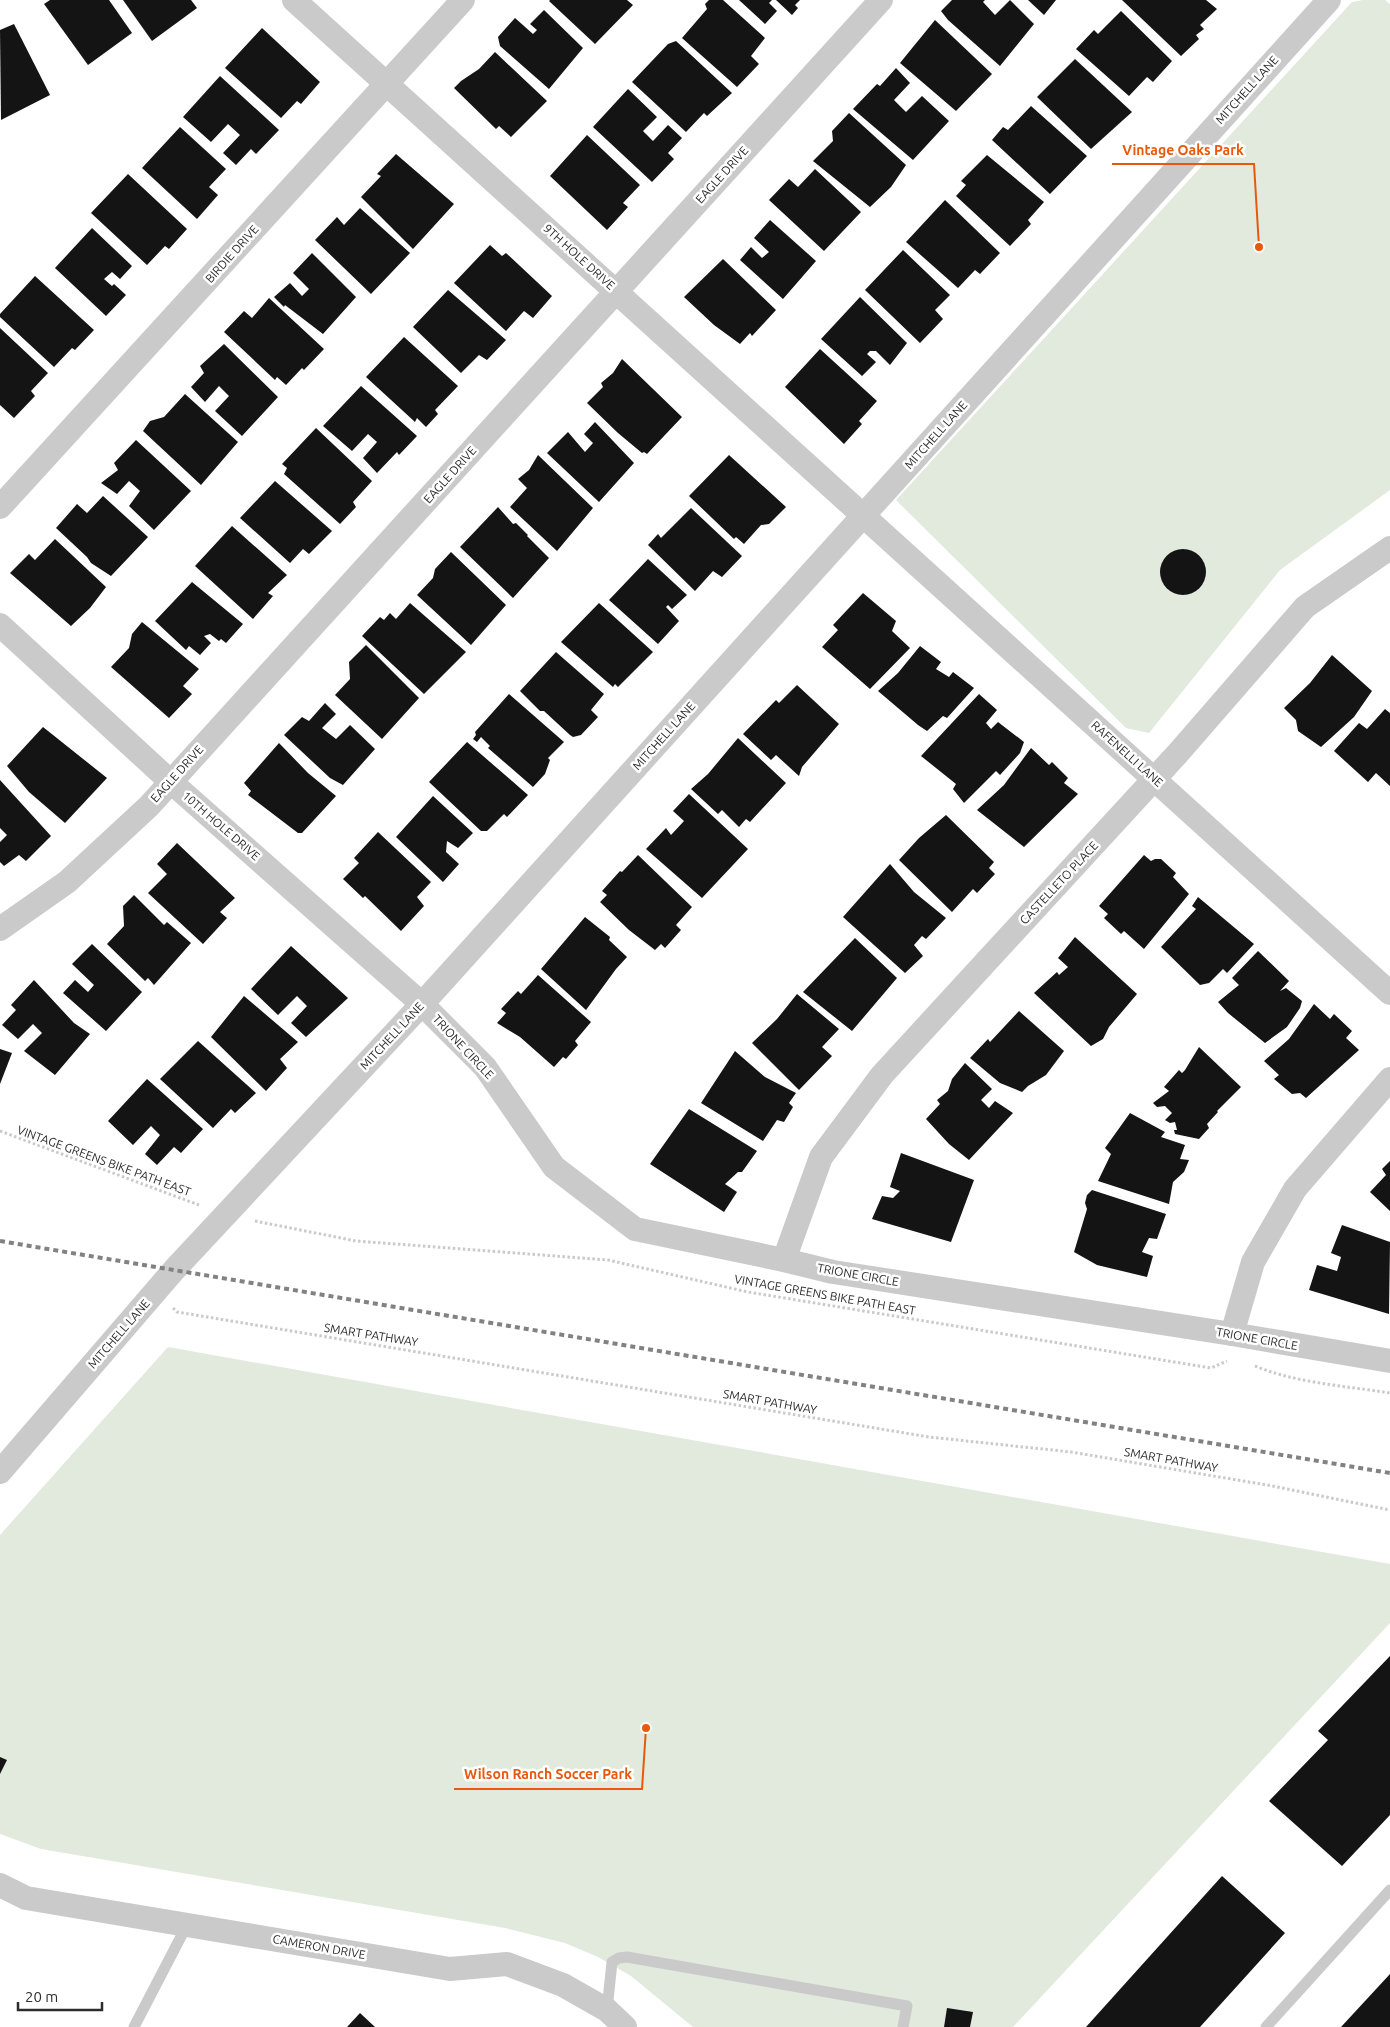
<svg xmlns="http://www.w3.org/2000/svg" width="1390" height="2027" font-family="Ubuntu,sans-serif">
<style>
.green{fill:#e1eadc}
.building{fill:#141414}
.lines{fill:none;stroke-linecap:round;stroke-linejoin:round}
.path{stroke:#cacaca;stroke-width:3;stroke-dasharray:2.5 2.5;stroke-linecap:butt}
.lane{stroke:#cacaca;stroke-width:11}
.street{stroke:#cacaca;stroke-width:24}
.rail{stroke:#828282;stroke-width:4;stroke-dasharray:5 4;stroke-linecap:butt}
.labels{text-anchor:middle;stroke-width:5;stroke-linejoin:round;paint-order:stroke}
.street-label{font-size:12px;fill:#2d2d2d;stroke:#fff}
.leader{fill:none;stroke:#e8590c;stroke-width:2}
.callout-dot{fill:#e8590c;stroke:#fff;stroke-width:2}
.callout-label{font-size:14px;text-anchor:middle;font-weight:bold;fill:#e8590c;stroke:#fff;stroke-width:5;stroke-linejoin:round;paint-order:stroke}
</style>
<rect width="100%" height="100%" fill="#fff"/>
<g class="green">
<polygon points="1363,0 1385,0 1390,4 1390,490 1280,570 1149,733 1126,728 896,500 1352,2"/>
<polygon points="168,1347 1390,1564 1390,1623 1013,2027 693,2027 631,1976 598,1957 565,1943 505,1928 41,1849 0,1834 0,1535"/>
</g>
<g class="building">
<polygon points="50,0 109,0 132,33 88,65 44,4"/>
<polygon points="123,0 191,0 197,8 152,41"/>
<polygon points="550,0 627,0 633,5 595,44 549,1"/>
<polygon points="709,0 723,0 765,38 751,56 759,64 737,87 682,38 707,9 705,4"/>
<polygon points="739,0 772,0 769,3 777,11 765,24"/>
<polygon points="776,0 800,0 795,5 798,8 792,15"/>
<polygon points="952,0 985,0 983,2 995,15 1010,0 1034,24 1000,66 948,20 941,11"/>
<polygon points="1028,0 1056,0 1044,15"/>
<polygon points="1122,0 1206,0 1217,9 1200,25 1204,29 1196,35 1199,39 1181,56"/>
<polygon points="544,10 583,48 549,89 500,46 498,37 515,18 533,34 537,30 530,24"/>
<polygon points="1121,11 1172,61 1153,82 1147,77 1129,96 1076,49 1094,30 1098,34"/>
<polygon points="935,20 992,74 956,111 900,63"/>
<polygon points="14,24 50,95 1,120 0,30"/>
<polygon points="262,28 320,82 301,104 297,101 281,118 225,68"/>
<polygon points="676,41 732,93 707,116 704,113 686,132 632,82 668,44"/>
<polygon points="495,52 547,101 511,137 499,126 496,129 454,88 461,81 479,69"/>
<polygon points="1075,59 1132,112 1091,149 1037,97"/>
<polygon points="896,68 910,83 894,100 906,112 922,96 949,121 913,160 853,109 877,84 880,86"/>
<polygon points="220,76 279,130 256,154 251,149 236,165 223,153 240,135 228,124 211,142 183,117"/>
<polygon points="628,89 657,117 643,131 653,141 668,125 682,138 668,153 674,159 652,182 593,127"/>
<polygon points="1031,106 1087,156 1050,194 992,140 1003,127 1008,130"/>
<polygon points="849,113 906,165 891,187 870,207 813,161 833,141 832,131"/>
<polygon points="180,127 226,169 209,187 218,195 197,219 142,168"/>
<polygon points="587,135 640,185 623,203 628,207 607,230 550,176"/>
<polygon points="396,154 454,204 413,249 361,197 381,176 377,174"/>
<polygon points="987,155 1044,202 1028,220 1031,224 1010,246 956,196 966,185 961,181"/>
<polygon points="815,169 861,212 824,251 769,200 789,179 798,187"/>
<polygon points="128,174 187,229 169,249 165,246 147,265 91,213"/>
<polygon points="945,200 1000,253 980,274 975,270 958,288 906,242"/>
<polygon points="360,208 410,253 371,294 315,240 337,217 344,225"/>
<polygon points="770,220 816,261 783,299 740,260 751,247 762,258 769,252 754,238"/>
<polygon points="92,228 132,266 120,279 112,272 104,279 112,286 114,284 126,295 106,316 55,268"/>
<polygon points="490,245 502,256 506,253 552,296 533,318 524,311 506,331 454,283"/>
<polygon points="903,250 950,295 935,310 943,319 920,343 865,290"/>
<polygon points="312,253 356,297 323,334 285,305 284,307 274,297 290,283 302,296 309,289 293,273"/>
<polygon points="723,259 776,310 752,336 750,333 740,344 714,325 684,297"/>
<polygon points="35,276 94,330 75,350 72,348 54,367 0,317 0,314"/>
<polygon points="448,290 506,340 487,360 479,355 461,373 413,327"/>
<polygon points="860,297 907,343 890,365 876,351 870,351 867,354 876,362 862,376 821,339"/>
<polygon points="269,298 324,349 304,370 302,368 286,385 277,377 275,380 224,332 244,311 252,318"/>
<polygon points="0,328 48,373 31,391 35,396 14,418 0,405"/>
<polygon points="404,337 458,386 435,410 438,414 426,427 417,418 415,422 366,377"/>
<polygon points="224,344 278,397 242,436 215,411 229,396 219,386 205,402 191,387 204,373 200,366"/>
<polygon points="820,349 877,401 859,421 862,424 844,444 785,387"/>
<polygon points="622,359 682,417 647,454 644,452 642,453 618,433 587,403 603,387 601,383 613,373"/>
<polygon points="361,386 417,436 399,455 397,452 377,473 363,458 377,442 368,434 352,451 323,426"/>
<polygon points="185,394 238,442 201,485 143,431 150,421 164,417"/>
<polygon points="595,422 634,463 599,502 547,453 568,432 585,452 593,443 584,434"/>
<polygon points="316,428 372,481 353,502 356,507 340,524 284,474 287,468 282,464"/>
<polygon points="136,440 191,491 154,530 129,506 140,491 129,481 117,494 101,483 118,470 114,463"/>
<polygon points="538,455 593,508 557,551 510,507 527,488 518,479 529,470"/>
<polygon points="729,455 786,507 769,524 761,525 744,544 736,537 734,539 689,496"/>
<polygon points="275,481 332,531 309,554 303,549 290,563 240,518"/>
<polygon points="103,496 148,537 111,576 91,563 87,557 56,528 77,504 87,513"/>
<polygon points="498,507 513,524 516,523 528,535 527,536 549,558 513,598 460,547"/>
<polygon points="691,508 742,556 722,577 713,571 695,591 648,545 658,534 661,538"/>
<polygon points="232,526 287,575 268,593 273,596 253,619 195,566"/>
<polygon points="55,539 106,587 90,608 71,626 10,573 29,554 35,560"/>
<circle cx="1183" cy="572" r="23"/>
<polygon points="451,552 506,605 471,645 417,595 433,578 435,569"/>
<polygon points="648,559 687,595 672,609 668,605 666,607 679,621 658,644 609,600"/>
<polygon points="192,582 243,624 226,643 221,639 219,641 210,634 204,636 211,643 200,655 189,646 186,650 155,621"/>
<polygon points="863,593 896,621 892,631 910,648 870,689 822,647 838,630 833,625"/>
<polygon points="410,603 466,652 424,694 362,636 380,617 384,620 390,613 396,619"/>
<polygon points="599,603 653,652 618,687 615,684 613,687 561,642"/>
<polygon points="142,622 199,669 183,686 192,694 169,718 111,667 129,648 132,634"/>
<polygon points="366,645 419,698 382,739 335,695 350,679 349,662"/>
<polygon points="920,646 941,662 936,669 949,677 953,672 974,688 947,718 943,716 927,731 918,725 878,691 898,673"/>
<polygon points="556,652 604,694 591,710 598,717 581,735 573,737 570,735 544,711 540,711 520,691"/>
<polygon points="1332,655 1372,691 1354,717 1321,747 1298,731 1296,720 1284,708 1310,683"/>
<polygon points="797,685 839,724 802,767 799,776 776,755 771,760 743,734 776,700 779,703"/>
<polygon points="509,694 564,742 548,758 550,760 545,774 533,787 488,748 490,746 481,737 477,742 473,739 476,735 475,732"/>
<polygon points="979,694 997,710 986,723 991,729 998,722 1024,742 1020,753 1000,775 996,771 964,803 953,789 956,784 921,756"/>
<polygon points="325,703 336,714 322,728 336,739 350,725 375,749 343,785 330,778 284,735 302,717 309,721"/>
<polygon points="1385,709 1390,713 1390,786 1376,773 1368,782 1334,751 1359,723 1367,729"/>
<polygon points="43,727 107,778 65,823 29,792 7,766"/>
<polygon points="738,738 786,783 750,822 746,819 739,827 722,810 718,814 691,789 708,774"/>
<polygon points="467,742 528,795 507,817 504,814 487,831 481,831 429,782"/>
<polygon points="279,743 308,773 336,796 302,833 298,833 248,795 251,791 244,783"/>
<polygon points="1031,748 1049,765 1052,762 1068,778 1064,783 1078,794 1024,847 977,810 1004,785"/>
<polygon points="0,780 51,836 26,861 19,855 4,866 0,862 0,842 7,835 0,828"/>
<polygon points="689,794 748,849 702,898 646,849 666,828 671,835 684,821 673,811"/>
<polygon points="433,796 473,833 458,848 447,841 446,852 459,864 443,882 396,837"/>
<polygon points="946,815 994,862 989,868 995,874 977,893 973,889 952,912 899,860 919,838"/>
<polygon points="378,832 431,882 417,897 424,906 401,931 365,896 363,898 343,879 359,863 354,858"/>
<polygon points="177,843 235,898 220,912 227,918 203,944 148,893 167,874 157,864"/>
<polygon points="638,855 692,907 676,925 681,930 665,948 661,944 655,950 629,930 600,902 607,895 602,891 620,871 622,872"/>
<polygon points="1144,855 1151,861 1155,859 1161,859 1176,873 1173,877 1189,894 1144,949 1124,931 1121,934 1104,918 1108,914 1099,906"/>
<polygon points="890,864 914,892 946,918 926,939 922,936 914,945 923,956 905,973 843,917"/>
<polygon points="134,895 164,925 167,922 191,943 154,985 148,978 145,981 107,944 124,926 123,906"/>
<polygon points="1198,897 1254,944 1227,973 1223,969 1209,983 1200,985 1161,947 1196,909 1192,906"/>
<polygon points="585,917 610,937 609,940 627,957 616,969 586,1010 541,969"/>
<polygon points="1075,937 1137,994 1109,1027 1103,1039 1091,1046 1034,993 1057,972 1059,975 1068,967 1058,958"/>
<polygon points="855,938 897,978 852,1031 803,992"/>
<polygon points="92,944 142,992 106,1031 63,993 75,980 88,992 94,985 72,964"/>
<polygon points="291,946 348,998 306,1037 291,1023 307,1006 297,996 278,1015 251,989"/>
<polygon points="1258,951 1289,981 1280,991 1286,988 1302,1001 1300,1008 1287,1027 1265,1043 1228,1013 1218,1002 1239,985 1232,978"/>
<polygon points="538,975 591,1022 575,1041 578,1045 566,1059 563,1057 554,1067 520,1037 497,1023 506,1013 501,1009 518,991 521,994"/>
<polygon points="34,980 74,1023 90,1034 55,1075 24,1051 42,1033 33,1024 18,1039 2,1025 16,1010 11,1005"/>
<polygon points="797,994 839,1029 822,1047 832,1056 799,1090 752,1043 777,1019"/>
<polygon points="244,996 298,1042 280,1059 287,1068 266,1091 211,1037"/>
<polygon points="1314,1004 1330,1019 1334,1014 1352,1031 1346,1038 1359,1050 1306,1098 1300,1093 1292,1094 1274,1079 1279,1075 1264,1061 1289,1039"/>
<polygon points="1019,1011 1064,1051 1046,1075 1028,1086 1022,1092 1000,1083 970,1058 988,1039 990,1042"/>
<polygon points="198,1041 256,1093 235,1113 231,1109 213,1128 160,1079"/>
<polygon points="1199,1047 1241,1087 1217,1111 1218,1112 1207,1124 1209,1128 1199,1139 1175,1134 1174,1130 1177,1130 1175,1122 1170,1123 1165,1120 1172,1113 1165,1106 1157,1107 1153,1103 1169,1091 1164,1087 1179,1070 1182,1073 1185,1070"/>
<polygon points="0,1049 12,1053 0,1084"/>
<polygon points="735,1051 765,1077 796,1093 789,1103 793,1107 784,1122 777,1120 763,1141 701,1103"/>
<polygon points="965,1063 992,1089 981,1100 989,1108 995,1101 1013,1113 969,1160 949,1144 926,1119 940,1104 937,1100 948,1091 952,1079"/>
<polygon points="147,1079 203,1129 181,1153 174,1147 157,1165 145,1154 160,1135 151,1126 133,1145 108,1121"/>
<polygon points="689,1109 757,1151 742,1172 738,1172 725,1184 737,1192 724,1212 650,1164"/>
<polygon points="1130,1113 1165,1132 1161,1137 1185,1145 1180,1159 1189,1160 1184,1172 1173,1182 1169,1204 1098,1181 1111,1154 1105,1148"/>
<polygon points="901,1153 974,1180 951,1242 872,1219 882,1196 893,1198 900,1191 890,1187"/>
<polygon points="1390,1161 1390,1211 1370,1192 1386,1175 1382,1169"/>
<polygon points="1092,1190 1166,1214 1157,1239 1149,1238 1142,1252 1153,1256 1147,1277 1097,1265 1074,1252 1087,1209 1085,1203 1087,1195"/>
<polygon points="1342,1225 1390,1242 1389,1314 1309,1290 1317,1265 1337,1271 1341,1257 1331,1253"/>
<polygon points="1390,1656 1390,1815 1342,1866 1269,1801 1328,1740 1318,1731"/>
<polygon points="0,1757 7,1760 0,1774"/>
<polygon points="1222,1876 1285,1933 1200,2027 1086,2027"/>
<polygon points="1390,1974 1390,2027 1341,2027"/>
<polygon points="947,2008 973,2012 970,2027 944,2027"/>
<polygon points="360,2013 375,2027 347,2027"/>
</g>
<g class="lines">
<g class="path">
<polyline points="0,1131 199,1205"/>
<polyline points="255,1221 356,1241 608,1260 748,1292 1211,1368 1227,1361"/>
<polyline points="173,1308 177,1312 929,1437 1071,1452 1267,1485 1390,1510"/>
<path d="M 1255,1366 C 1296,1383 1346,1386 1390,1393"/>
</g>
<g class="lane">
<polyline points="607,2010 612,1962 619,1958 627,1957 907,2006 903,2027"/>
<polyline points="134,2027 187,1925"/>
<polyline points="1266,2027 1390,1890"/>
</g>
<g class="street">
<polyline points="294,0 1390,993"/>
<polyline points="0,507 463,0"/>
<polyline points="0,625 171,782 422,1004 485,1067 554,1167 635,1229 784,1260 833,1272 1232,1334 1390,1361"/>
<polyline points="0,929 67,882 149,806 881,0"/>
<polyline points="784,1260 821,1157 882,1075 1179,752 1305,607 1390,548"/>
<polyline points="1232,1334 1253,1262 1295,1189 1390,1079"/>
<polyline points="0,1472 174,1270 422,1004 1329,0"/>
<polyline points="0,1885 26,1898 450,1969 507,1964 563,1985 607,2010 625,2027"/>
</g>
<polyline class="rail" points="0,1241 1390,1473"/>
</g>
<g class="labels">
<g class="street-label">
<text transform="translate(1247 90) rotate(-48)" y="4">MITCHELL LANE</text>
<text transform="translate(722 175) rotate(-48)" y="4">EAGLE DRIVE</text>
<text transform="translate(232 254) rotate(-48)" y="4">BIRDIE DRIVE</text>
<text transform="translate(579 257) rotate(42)" y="4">9TH HOLE DRIVE</text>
<text transform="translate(936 435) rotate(-48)" y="4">MITCHELL LANE</text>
<text transform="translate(450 475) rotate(-48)" y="4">EAGLE DRIVE</text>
<text transform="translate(664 736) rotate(-48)" y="4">MITCHELL LANE</text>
<text transform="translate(1127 754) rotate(42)" y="4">RAFENELLI LANE</text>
<text transform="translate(177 774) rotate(-48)" y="4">EAGLE DRIVE</text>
<text transform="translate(221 826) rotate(41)" y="4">10TH HOLE DRIVE</text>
<text transform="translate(1059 883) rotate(-47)" y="4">CASTELLETO PLACE</text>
<text transform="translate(392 1036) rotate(-47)" y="4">MITCHELL LANE</text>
<text transform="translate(463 1047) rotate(47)" y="4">TRIONE CIRCLE</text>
<text transform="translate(104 1161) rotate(20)" y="4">VINTAGE GREENS BIKE PATH EAST</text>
<text transform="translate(858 1275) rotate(10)" y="4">TRIONE CIRCLE</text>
<text transform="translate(825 1295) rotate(10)" y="4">VINTAGE GREENS BIKE PATH EAST</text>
<text transform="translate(119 1334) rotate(-49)" y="4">MITCHELL LANE</text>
<text transform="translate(371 1335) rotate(9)" y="4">SMART PATHWAY</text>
<text transform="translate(1257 1339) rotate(10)" y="4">TRIONE CIRCLE</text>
<text transform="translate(770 1402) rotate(10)" y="4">SMART PATHWAY</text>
<text transform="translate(1171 1460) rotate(10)" y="4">SMART PATHWAY</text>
<text transform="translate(319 1947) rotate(10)" y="4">CAMERON DRIVE</text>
</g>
</g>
<path class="leader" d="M1259 247L1254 164H1112M646 1728L642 1789H454"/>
<g class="callout-dot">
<circle cx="1259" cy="247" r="5"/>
<circle cx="646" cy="1728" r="5"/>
</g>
<g class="callout-label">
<text x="1183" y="155">Vintage Oaks Park</text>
<text x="548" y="1779">Wilson Ranch Soccer Park</text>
</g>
<path d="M18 2002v8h84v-8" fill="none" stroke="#2d2d2d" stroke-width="2.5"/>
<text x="25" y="2002" font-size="15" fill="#2d2d2d" stroke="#ffffff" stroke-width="4" paint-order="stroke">20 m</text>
</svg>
